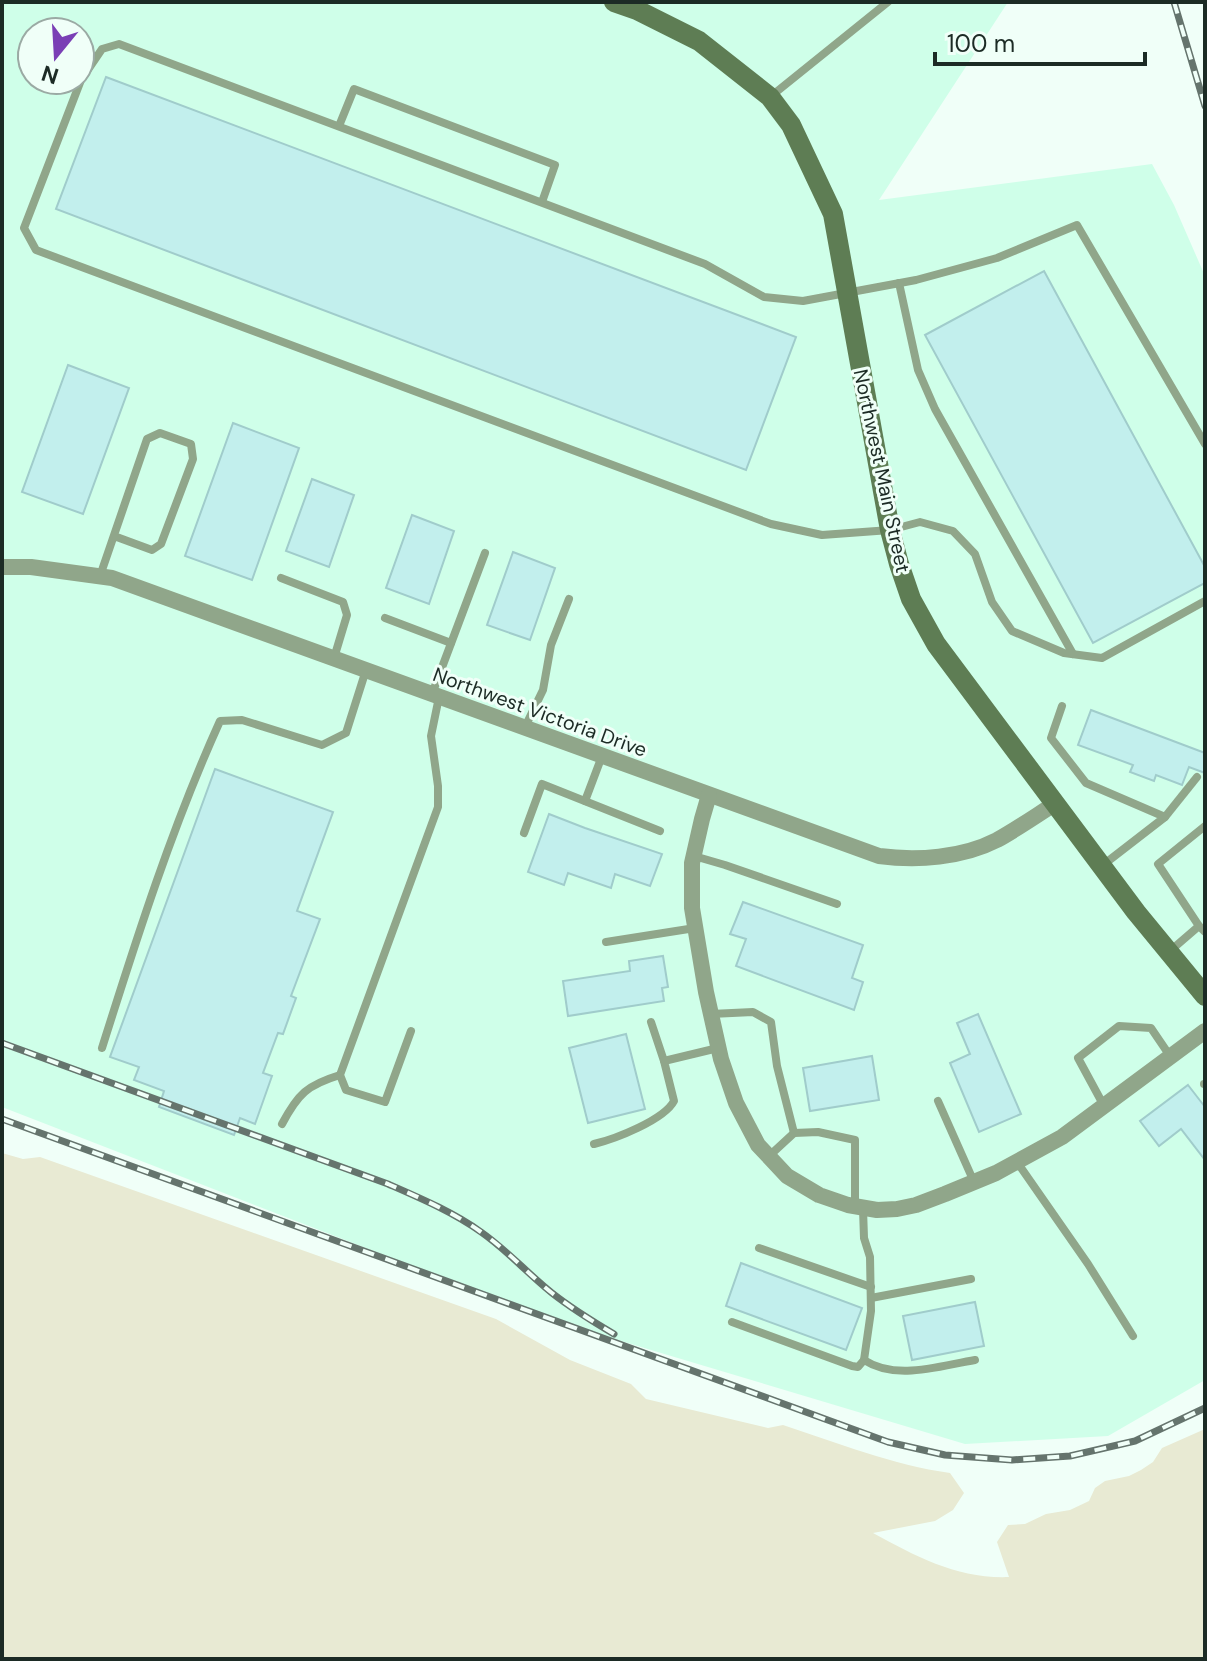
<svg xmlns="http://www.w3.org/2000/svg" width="1207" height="1661" font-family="'DM Sans',sans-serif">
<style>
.built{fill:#cfffe9;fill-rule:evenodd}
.green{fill:#e8ead3}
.building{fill:#c2efed;stroke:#a0cccb;stroke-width:2}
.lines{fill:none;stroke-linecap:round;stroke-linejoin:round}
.lane{stroke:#90a68a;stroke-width:8}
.street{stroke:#90a68a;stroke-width:16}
.secondary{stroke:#5e7d54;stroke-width:20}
.rail-casing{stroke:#65746d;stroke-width:7}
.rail{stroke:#f0fff8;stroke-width:4;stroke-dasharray:12;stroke-linecap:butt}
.labels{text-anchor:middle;stroke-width:6;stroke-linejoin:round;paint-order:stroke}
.street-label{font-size:20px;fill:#1c2b25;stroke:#f0fff8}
</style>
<rect width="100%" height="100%" fill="#f0fff8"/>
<path class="built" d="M 2,2 L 1008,2 L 879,200 L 1152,164 L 1174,205 L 1205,276 L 1205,1380 L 1108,1436 L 965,1444 L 554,1321 L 2,1107 ZM 32,32 L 80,32 L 80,80 L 32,80 Z"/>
<path class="green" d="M 2,1153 L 23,1159 L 40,1157 L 496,1319 L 570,1360 L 631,1384 L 646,1399 L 768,1428 L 783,1425 C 838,1443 893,1465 950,1473 L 964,1493 L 953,1510 L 935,1521 L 873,1533 C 917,1557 958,1579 1009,1577 L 997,1542 L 1008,1525 L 1025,1524 L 1046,1514 L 1070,1510 L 1089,1501 L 1095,1488 L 1105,1481 L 1129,1476 L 1141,1470 L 1153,1462 L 1162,1448 L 1205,1429 L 1205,1659 L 2,1659 Z"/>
<g class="building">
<polygon points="106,77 796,337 746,470 56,209"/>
<polygon points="1044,271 1205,567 1205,583 1093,643 925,335"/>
<polygon points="68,365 129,388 83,514 22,492"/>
<polygon points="233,423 299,448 252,580 185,556"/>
<polygon points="312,479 354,495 329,567 286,551"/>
<polygon points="412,515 454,531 429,604 386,588"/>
<polygon points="513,552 555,568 530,640 487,625"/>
<polygon points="1091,710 1205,753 1205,773 1189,767 1182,785 1156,775 1154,781 1130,772 1133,765 1078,745"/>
<polygon points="215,769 333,812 297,911 320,919 291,996 296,998 283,1034 278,1033 263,1073 272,1076 255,1124 240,1118 234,1135 159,1107 164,1091 134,1080 139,1067 110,1057"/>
<polygon points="549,814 585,828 662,854 650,886 615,874 611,888 568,873 564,885 528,872"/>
<polygon points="743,902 863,945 852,978 863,982 854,1010 736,966 746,939 730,934"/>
<polygon points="663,956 668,987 662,988 664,1001 568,1016 563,981 630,971 629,961"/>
<polygon points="978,1014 1021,1114 979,1132 950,1063 970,1054 957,1023"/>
<polygon points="626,1034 645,1109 588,1123 569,1048"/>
<polygon points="872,1056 879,1100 810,1111 803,1068"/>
<polygon points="1188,1085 1205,1107 1205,1160 1181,1129 1159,1146 1140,1121"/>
<polygon points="741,1263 862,1308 846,1350 726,1306"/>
<polygon points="975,1302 984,1346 912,1360 903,1316"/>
</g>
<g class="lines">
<g class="lane">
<polyline points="770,97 888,2"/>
<polyline points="339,126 354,89 555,165 542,202"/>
<polyline points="899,283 918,370 935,409 1073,654"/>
<polyline points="1205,444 1077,225 997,258 916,280 803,301 764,297 705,264 119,44 102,49 81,80 24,228 36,250 771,524 822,535 890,530 920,522 953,531 975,554 992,602 1012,631 1064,653 1102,658 1205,601"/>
<polyline points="100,576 147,439 160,433 191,444 193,459 161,544 152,550 114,536"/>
<polyline points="281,578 343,602 347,615 334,658"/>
<polyline points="385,618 451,643"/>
<polyline points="432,694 485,553"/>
<polyline points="1062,706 1051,738 1086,783 1165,817 1103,865"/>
<polyline points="525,727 543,690 551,645 569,599"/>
<polyline points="585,801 602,756"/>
<polyline points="1165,817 1197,777"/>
<polyline points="524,833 542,784 660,831"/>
<polyline points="694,856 725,865 837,904"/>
<polyline points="1199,926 1158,864 1205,826"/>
<polyline points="606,942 695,928"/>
<polyline points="1170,951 1199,926 1205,932"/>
<polyline points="711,1014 753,1012 771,1022 777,1066 794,1133"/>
<polyline points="651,1022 664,1061"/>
<polyline points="411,1031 385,1102 346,1090 340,1075 438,807 438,786 431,736 439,697"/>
<path d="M 102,1048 C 137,937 172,827 220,721 L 242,720 L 322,745 L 346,733 L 366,670"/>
<polyline points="1204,1084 1205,1084"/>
<polyline points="938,1101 974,1182"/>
<polyline points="1104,1106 1078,1058 1119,1026 1151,1028 1170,1056"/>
<path d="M 282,1124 C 298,1094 307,1085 340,1075"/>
<path d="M 594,1144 C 615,1139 664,1120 674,1101 L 664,1061 L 718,1048"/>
<polyline points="768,1157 794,1133 818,1132 855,1140 855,1206"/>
<polyline points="1017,1162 1088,1264 1133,1336"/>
<polyline points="759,1248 871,1287"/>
<polyline points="871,1298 971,1279"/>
<polyline points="732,1322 852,1366 858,1367 864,1360 871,1311 870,1257 864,1238 863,1209"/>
<path d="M 864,1360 C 896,1381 939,1366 975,1360"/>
</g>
<g class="street">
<path d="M 2,567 L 31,567 L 112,578 L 879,856 C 917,861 962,858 997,840 C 1017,829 1037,815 1056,803"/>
<polyline points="709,795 702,819 692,863 692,908 706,992 721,1059 736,1103 758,1145 787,1176 819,1195 848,1205 877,1210 897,1209 916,1205 945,1194 996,1173 1062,1137 1205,1031"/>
</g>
<polyline class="secondary" points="614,2 637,10 699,41 770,97 791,125 833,214 890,530 899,564 911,599 936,644 1136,912 1205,996"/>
<g class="rail-casing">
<g id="rail">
<polyline points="1174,2 1205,106"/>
<path d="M 2,1043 L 388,1184 C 420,1198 453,1212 481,1232 C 507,1250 527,1273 552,1293 C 571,1308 592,1321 614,1334"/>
<polyline points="2,1119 888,1442 945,1455 1012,1460 1070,1456 1135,1441 1205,1408"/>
</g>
</g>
<use href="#rail" class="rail"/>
</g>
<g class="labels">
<g class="street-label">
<text transform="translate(882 471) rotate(78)" y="7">Northwest Main Street</text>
<text transform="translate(540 712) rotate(20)" y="7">Northwest Victoria Drive</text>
</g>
</g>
<rect width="1207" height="1661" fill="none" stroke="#1c2b25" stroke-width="8"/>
<g transform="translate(56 56) rotate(198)"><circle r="38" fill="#f0fff8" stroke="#9baaa4" stroke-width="2"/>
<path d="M0-6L14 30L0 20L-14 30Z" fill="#7a3fb5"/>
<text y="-12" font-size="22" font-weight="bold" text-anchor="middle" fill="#1c2b25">N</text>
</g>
<path d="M935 52v12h210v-12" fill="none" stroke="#1c2b25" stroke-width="4"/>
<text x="947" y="52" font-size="24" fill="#1c2b25" stroke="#f0fff8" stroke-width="6" paint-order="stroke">100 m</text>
</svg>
